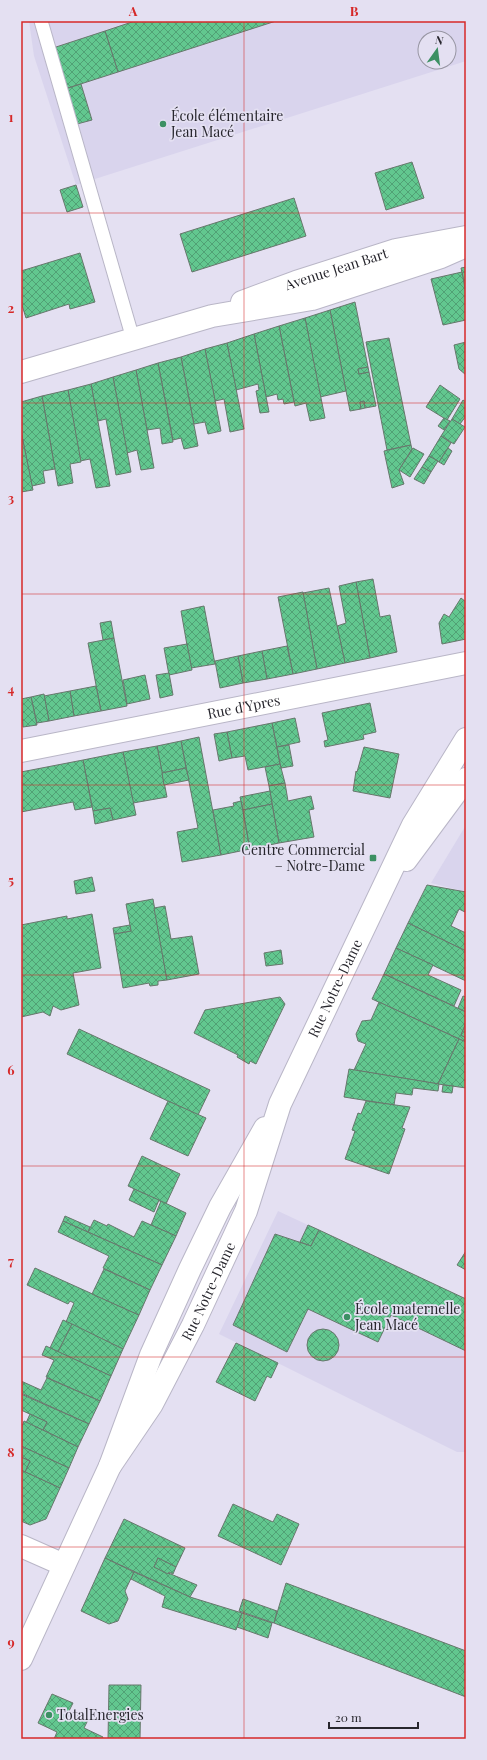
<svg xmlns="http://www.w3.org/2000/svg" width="487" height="1760" font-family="'Playfair Display',serif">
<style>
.built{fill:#d9d4ed;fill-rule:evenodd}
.building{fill:url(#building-cross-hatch);stroke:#67776c}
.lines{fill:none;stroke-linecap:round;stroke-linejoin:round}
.lane-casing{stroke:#b9b6c7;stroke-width:15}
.street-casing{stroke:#b9b6c7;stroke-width:24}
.secondary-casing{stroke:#b9b6c7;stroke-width:24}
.lane{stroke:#fff;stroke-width:13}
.street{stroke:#fff;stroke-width:22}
.secondary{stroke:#fff;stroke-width:22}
.grid{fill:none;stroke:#d62828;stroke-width:1;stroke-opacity:0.55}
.poi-dot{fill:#3c9063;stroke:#e4e0f2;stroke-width:1.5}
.labels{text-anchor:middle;stroke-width:3.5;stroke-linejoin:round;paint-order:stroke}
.poi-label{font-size:14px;fill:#27262d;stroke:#e4e0f2;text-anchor:start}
.street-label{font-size:14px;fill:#27262d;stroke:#e4e0f2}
.neatline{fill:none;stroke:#d62828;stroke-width:1.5}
.grid-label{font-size:13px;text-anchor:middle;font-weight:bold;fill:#d62828}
</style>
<defs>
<pattern id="building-cross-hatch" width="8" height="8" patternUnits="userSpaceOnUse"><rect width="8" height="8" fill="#62c78f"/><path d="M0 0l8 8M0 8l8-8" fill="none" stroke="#51a175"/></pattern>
</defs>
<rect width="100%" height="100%" fill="#e4e0f2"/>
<g class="built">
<path d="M 29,21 L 466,21 L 466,61 L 76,185 L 34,56 ZM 425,38 L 449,38 L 449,62 L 425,62 Z"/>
<polygon points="466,825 466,892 431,883"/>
<polygon points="278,1211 466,1299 466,1452 457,1452 219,1334"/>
</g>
<g class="building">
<polygon points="135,21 276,21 118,72 105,31"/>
<polygon points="105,31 118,72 65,89 53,48"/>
<polygon points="81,84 92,120 77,124 65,89"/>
<polygon points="412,162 424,198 386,210 375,173"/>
<polygon points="76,185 83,207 67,212 60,190"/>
<polygon points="294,198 306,236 192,272 180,234"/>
<polygon points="80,253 95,302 70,309 69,304 26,318 21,302 21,271"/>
<polygon points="466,267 466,294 461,268"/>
<polygon points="462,272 466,294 466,320 443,325 431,279"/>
<polygon points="355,302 368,367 358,369 359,374 369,372 376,406 365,408 364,401 360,402 361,409 350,411 330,310"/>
<polygon points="330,310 346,391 320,397 305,318"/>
<polygon points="305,318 325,418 310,421 306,403 295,406 279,326"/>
<polygon points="279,326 294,402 284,404 283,399 278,400 277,394 266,397 254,334"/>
<polygon points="254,334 269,412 260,413 256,391 259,390 258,384 236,390 227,343"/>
<polygon points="389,338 411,445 387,450 366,342"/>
<polygon points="466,342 466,375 459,369 454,345"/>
<polygon points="227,343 244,429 230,432 224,399 215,401 205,349"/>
<polygon points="205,349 221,431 208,434 205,422 194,424 181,357"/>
<polygon points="181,357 198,446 184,449 181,438 173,440 158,363"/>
<polygon points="158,363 173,442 162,444 160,428 147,430 136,370"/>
<polygon points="368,367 369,372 359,374 358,369"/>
<polygon points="136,370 154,468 141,470 137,450 127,453 113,377"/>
<polygon points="113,377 131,472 116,475 106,419 98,421 91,384"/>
<polygon points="91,384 110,486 96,488 90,459 80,461 68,390"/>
<polygon points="440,385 460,399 447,420 426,407"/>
<polygon points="68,390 81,462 70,464 73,483 58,486 42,396"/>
<polygon points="42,396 55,469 43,471 45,483 32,486 21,431 21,402"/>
<polygon points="463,400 466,402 466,416 460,424 452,419"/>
<polygon points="364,401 365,408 361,409 360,402"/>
<polygon points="444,418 450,421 444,430 438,426"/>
<polygon points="452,419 465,427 454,444 441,436"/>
<polygon points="21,431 33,490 21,492"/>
<polygon points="441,436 451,443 439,462 429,456"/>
<polygon points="411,445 412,449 399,470 404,484 392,488 384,451"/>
<polygon points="413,448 424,454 410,477 399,470"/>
<polygon points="448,448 452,451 444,465 439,462"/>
<polygon points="429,456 438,461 431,472 422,467"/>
<polygon points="422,467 431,472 424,484 414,479"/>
<polygon points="373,579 380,617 390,615 397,652 370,658 356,582"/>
<polygon points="356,582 370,658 345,663 337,626 346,623 339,586"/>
<polygon points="329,588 345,663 317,669 303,593"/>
<polygon points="303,592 317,669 293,674 278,597"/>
<polygon points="461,598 466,602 466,639 442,644 439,623 444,614 449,617"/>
<polygon points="204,606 215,664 191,668 181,611"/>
<polygon points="111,621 114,638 103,640 100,623"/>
<polygon points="114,638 127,706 101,711 88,643"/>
<polygon points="187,644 192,670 169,675 164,648"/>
<polygon points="287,646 293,674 267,679 262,651"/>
<polygon points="262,651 267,679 243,683 238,656"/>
<polygon points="238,656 243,683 220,688 215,661"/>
<polygon points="169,673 173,695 160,698 156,675"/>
<polygon points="145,675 150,699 127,704 123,680"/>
<polygon points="96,686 101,711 74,716 70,691"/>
<polygon points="70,691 74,716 49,721 44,696"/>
<polygon points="44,694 49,721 37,723 31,697"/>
<polygon points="31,697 37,725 23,727 21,699"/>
<polygon points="370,703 376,732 363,735 364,739 325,747 324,741 328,740 322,713"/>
<polygon points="295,718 300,742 277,747 272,723"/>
<polygon points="272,723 280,764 248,770 245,756 232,758 227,732"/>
<polygon points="227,732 232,758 219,761 214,734"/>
<polygon points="199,737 221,855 182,862 177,832 198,828 181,741"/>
<polygon points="181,741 186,768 162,773 157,746"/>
<polygon points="289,745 293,766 281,768 277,747"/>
<polygon points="157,746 167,797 133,803 123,752"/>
<polygon points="364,747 399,754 390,798 353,791 356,771 357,772"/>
<polygon points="123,752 136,815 113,820 110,808 93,811 83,760"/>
<polygon points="83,760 92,807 75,810 73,802 21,812 21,772"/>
<polygon points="280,764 285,783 269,786 265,767"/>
<polygon points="186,768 189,780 164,785 162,773"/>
<polygon points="285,783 288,801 311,796 314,809 309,810 314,837 279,843 269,786"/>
<polygon points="270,791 272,804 243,810 240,797"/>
<polygon points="241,801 250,849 221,855 213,810 234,806 233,803"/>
<polygon points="272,804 279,843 250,849 243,810"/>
<polygon points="110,808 113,820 95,824 93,811"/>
<polygon points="92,877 95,891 76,894 74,881"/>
<polygon points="427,885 466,892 465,912 459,909 451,926 466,933 466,951 408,923"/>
<polygon points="153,899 167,980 158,981 158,985 150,986 149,983 123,988 114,934 131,931 126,904"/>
<polygon points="165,906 171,939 192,936 199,974 167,980 154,908"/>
<polygon points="92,914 101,968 73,973 79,1005 61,1010 53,1006 50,1016 43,1012 21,1017 21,935 22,935 21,925 67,916 67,919"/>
<polygon points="408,923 466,951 466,981 396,948"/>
<polygon points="130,925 131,931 114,934 113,928"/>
<polygon points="396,948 433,965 428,975 461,990 454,1006 384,974"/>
<polygon points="281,950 283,964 266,966 264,953"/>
<polygon points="384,974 466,1012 466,1023 461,1035 466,1038 466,1042 372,999"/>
<polygon points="463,996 466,997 466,1012 458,1008"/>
<polygon points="280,997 285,1004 256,1064 250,1061 249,1064 237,1057 238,1055 194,1033 205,1010"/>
<polygon points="379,1002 459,1039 438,1084 354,1070 366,1044 358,1041 356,1034 362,1021 371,1020"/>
<polygon points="466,1023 466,1038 461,1035"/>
<polygon points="79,1029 210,1090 198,1115 67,1054"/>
<polygon points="459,1039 466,1042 466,1088 438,1084"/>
<polygon points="349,1069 439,1084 438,1091 413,1088 412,1095 396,1093 394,1105 344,1097"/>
<polygon points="443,1085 453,1086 452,1093 442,1092"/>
<polygon points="168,1101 206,1118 188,1156 150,1139"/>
<polygon points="366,1101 410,1107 402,1128 405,1129 389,1174 345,1159 355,1131 352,1130 358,1113 361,1114"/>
<polygon points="142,1156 180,1174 166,1204 128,1186"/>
<polygon points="134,1189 159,1200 154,1212 129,1200"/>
<polygon points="161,1201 186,1213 176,1236 151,1225"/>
<polygon points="65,1216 90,1227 88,1232 63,1221"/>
<polygon points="94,1220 107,1226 108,1224 134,1237 142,1221 176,1236 162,1265 88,1232"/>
<polygon points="63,1221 162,1265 150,1290 103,1268 109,1256 58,1232"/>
<polygon points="308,1225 319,1230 311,1246 300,1242"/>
<polygon points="319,1230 466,1299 466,1351 391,1315 378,1342 308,1309 287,1352 233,1325 275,1234 311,1246"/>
<polygon points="466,1251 466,1270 457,1265"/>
<polygon points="35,1268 139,1315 123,1349 66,1322 74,1303 70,1301 68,1304 27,1285"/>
<polygon points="104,1269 150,1290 139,1315 92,1294"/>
<polygon points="63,1320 72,1324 58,1352 50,1348"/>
<polygon points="72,1324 123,1349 111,1376 58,1352"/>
<circle cx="323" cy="1345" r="16"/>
<polygon points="236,1343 278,1363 271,1378 267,1376 255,1401 216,1382"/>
<polygon points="46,1346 111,1376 100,1401 46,1377 54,1360 42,1355"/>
<polygon points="47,1378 100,1401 89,1424 21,1393 21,1381 41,1390"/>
<polygon points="21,1394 89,1424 78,1447 43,1430 47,1422 21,1410"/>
<polygon points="30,1414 47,1422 43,1430 26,1423"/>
<polygon points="24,1421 78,1447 69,1468 21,1446 21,1429"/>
<polygon points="21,1446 69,1468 60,1488 25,1472 30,1461 21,1457"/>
<polygon points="21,1457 30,1461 25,1472 21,1470"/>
<polygon points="21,1470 60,1488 46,1519 30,1525 21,1521"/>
<polygon points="233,1504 273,1522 277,1514 299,1524 281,1565 218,1536"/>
<polygon points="124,1519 185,1548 176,1567 158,1558 154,1567 197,1585 190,1597 105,1558"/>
<polygon points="105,1558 134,1572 125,1591 128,1599 118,1621 109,1624 81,1611"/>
<polygon points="158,1558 176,1567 173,1574 169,1572 168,1574 154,1567"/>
<polygon points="134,1572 190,1597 242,1613 236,1630 162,1607 165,1596 131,1579"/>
<polygon points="286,1583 466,1651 466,1697 274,1623"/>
<polygon points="243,1599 277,1611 274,1623 239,1611"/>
<polygon points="242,1613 272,1623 268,1638 237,1627"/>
<polygon points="109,1685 141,1685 140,1739 108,1739"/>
<polygon points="52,1694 73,1703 69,1711 88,1720 84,1728 103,1737 102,1739 54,1739 57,1732 38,1723"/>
</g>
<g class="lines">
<g class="lane-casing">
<polyline id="lane" points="41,21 133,339"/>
</g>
<g class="street-casing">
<g id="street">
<path id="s1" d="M 242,302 L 296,282 L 396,250 L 466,237"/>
<polyline points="21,372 212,316 312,299 441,257 466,246"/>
<path id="s2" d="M 21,751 L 466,663"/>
<polyline points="21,1546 64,1565"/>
</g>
</g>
<g class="secondary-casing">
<g id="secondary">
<polyline points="406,860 466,779"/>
<path id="s3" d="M 110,1466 L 152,1404 L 193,1325 L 246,1211 L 280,1104 L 413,825 L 466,739"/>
<polyline points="21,1659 110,1466 151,1355 190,1269 220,1207 265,1128"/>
</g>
</g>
<use href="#lane" class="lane"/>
<use href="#street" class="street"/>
<use href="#secondary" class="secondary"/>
</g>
<path class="grid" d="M 244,21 L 244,1739M 21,213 L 466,213M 21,403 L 466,403M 21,594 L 466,594M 21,785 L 466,785M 21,975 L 466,975M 21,1166 L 466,1166M 21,1357 L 466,1357M 21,1547 L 466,1547"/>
<g class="poi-dot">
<circle cx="163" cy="124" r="4"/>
<rect x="369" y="854" width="8" height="8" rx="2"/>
<circle cx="347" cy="1317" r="4"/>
<circle cx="49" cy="1715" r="4"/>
</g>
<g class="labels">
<g class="poi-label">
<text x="171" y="121">École élémentaire<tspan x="171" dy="16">Jean Macé</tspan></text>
<text x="365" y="855" text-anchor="end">Centre Commercial<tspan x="365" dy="16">– Notre-Dame</tspan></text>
<text x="355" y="1314">École maternelle<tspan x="355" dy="16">Jean Macé</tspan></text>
<text x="57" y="1720">TotalEnergies</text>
</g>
<g class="street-label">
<text dy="5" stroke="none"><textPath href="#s1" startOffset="100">Avenue Jean Bart</textPath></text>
<text dy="5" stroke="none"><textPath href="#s2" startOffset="227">Rue d'Ypres</textPath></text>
<text dy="5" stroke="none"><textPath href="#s3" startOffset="530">Rue Notre-Dame</textPath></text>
<text dy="5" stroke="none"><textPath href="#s3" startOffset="201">Rue Notre-Dame</textPath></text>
</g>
</g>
<rect width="487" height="1760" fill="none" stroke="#e4e0f2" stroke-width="44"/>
<g transform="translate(437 50) rotate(14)"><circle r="19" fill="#e4e0f2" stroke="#9896a3"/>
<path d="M0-3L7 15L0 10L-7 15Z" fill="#3c9063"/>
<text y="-6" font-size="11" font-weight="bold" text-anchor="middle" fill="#27262d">N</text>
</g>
<path d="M329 1722v6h89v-6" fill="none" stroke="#27262d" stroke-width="2"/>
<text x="335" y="1722" font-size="12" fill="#27262d" stroke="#e4e0f2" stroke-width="3" paint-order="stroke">20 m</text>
<rect x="22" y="22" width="443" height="1716" class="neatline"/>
<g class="grid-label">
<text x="133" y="16">A</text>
<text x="354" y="16">B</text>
<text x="11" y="122">1</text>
<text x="11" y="313">2</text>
<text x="11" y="503">3</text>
<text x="11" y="694">4</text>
<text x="11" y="885">5</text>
<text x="11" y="1075">6</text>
<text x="11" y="1266">7</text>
<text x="11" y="1457">8</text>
<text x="11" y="1647">9</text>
</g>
</svg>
